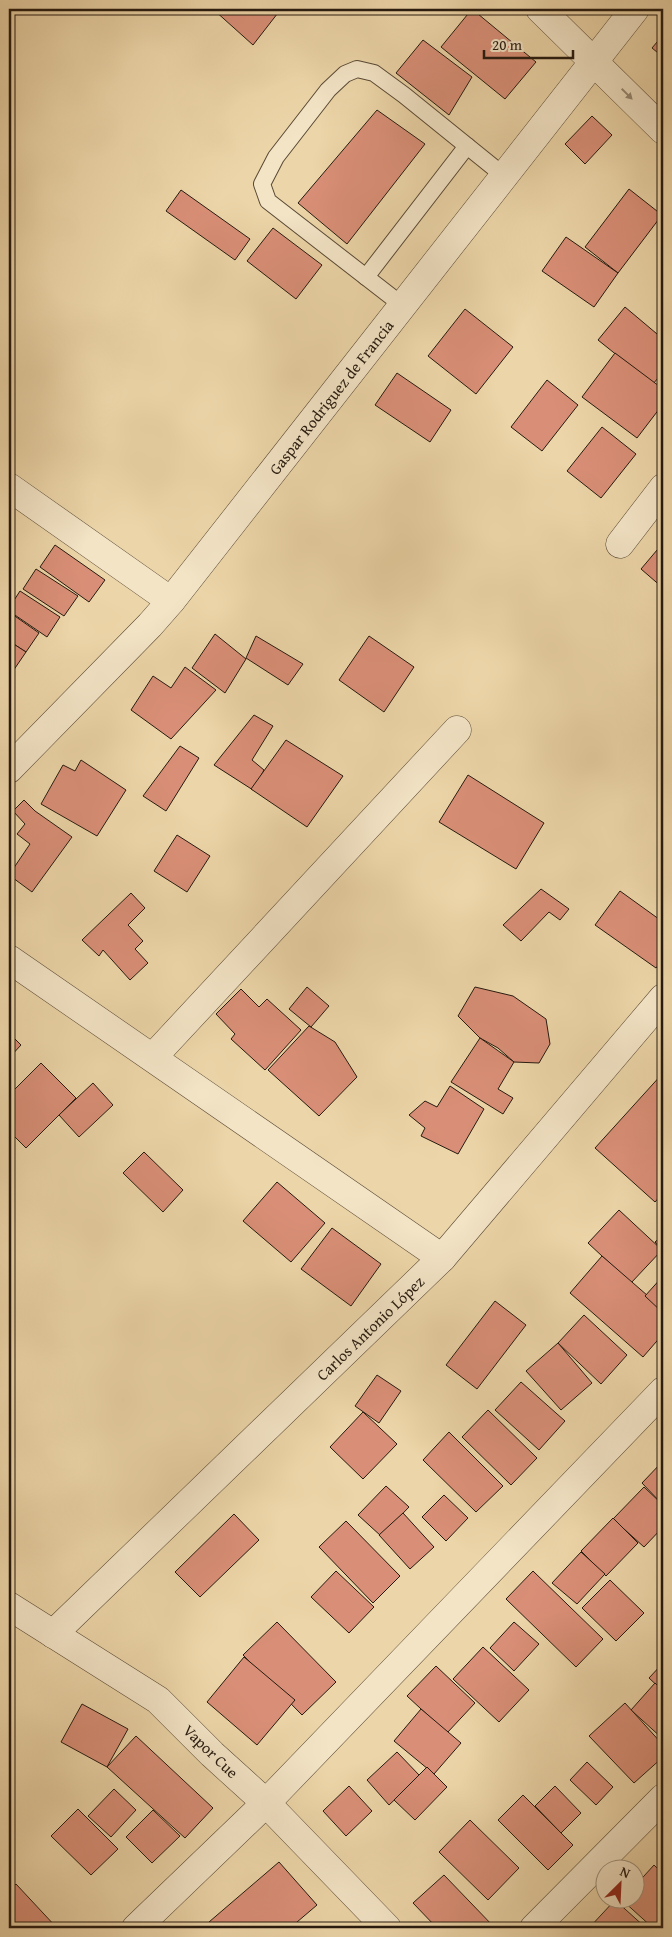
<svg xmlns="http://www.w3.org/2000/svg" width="672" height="1937" font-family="'Gentium Book Plus',serif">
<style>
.building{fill:#d98f77;stroke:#261a0f}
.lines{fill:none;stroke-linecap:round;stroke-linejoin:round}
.service-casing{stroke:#584935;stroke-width:18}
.minor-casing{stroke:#584935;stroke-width:29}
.service{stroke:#f3e4c6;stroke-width:16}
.minor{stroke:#f3e4c6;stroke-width:28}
.oneway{fill:#978974}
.labels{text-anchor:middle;stroke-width:4;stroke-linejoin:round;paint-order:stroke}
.street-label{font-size:16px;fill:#261a0f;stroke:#f3e4c6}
</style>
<rect width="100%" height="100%" fill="#ecd5a8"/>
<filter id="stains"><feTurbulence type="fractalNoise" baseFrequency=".004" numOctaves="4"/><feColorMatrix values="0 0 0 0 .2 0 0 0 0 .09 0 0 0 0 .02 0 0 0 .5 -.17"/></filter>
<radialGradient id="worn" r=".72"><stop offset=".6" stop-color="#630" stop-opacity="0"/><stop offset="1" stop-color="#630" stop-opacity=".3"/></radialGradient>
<g class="building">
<polygon points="215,9 281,9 253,45 214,10"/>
<polygon points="472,9 536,62 505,99 441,47"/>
<polygon points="663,35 663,57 652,48"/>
<polygon points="423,40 472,77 449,115 396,73"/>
<polygon points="377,110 425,144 347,244 298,203"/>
<polygon points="592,116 612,135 585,164 565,144"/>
<polygon points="629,189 662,215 618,273 585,247"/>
<polygon points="181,190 250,239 235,260 166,211"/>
<polygon points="273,228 322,265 296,299 247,261"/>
<polygon points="566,237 618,273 594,307 542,271"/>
<polygon points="625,307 663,339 663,372 653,384 598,340"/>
<polygon points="465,309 513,347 476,394 428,356"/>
<polygon points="615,353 663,389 663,404 637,438 582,397"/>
<polygon points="397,373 451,410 430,442 375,405"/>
<polygon points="547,380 578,405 542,451 511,427"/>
<polygon points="602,427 636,454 601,498 567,471"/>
<polygon points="663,543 663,588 641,569"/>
<polygon points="55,545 105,580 89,602 40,567"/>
<polygon points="36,569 78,596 64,616 23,589"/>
<polygon points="20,591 60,617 47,637 9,611 9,608"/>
<polygon points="9,612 39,633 26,652 9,641"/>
<polygon points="215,634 246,659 225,693 192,668"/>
<polygon points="256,636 303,664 288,685 246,658"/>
<polygon points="369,636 414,667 384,712 339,680"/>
<polygon points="9,641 26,652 11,674 9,672"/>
<polygon points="185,667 216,690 171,739 131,710 153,676 171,688"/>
<polygon points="254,715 273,726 252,760 264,770 253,790 214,765"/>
<polygon points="286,740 343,776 307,827 251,789"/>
<polygon points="180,746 199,758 166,811 143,796"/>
<polygon points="81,760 126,790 97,836 41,804 63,765 75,771"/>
<polygon points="468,775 544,823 516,869 439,822"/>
<polygon points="24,800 35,811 72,837 32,892 9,875 30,844 17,834 25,824 13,811"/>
<polygon points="177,835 210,856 187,892 154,871"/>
<polygon points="541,889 569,909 560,920 549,912 521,941 503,925"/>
<polygon points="620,891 663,922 663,959 656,968 595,925"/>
<polygon points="131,893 145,908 128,925 143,941 135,949 148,963 130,980 103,950 99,956 82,940"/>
<polygon points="307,987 329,1006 311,1027 289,1009"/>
<polygon points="475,987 513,996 546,1019 550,1044 539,1063 514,1062 498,1048 480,1038 458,1016"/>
<polygon points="241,989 259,1007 267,999 301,1030 265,1070 231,1039 235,1034 216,1014"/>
<polygon points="309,1026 335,1042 357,1077 319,1116 268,1070"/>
<polygon points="9,1033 21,1045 9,1058"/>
<polygon points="480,1038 514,1062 498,1089 513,1098 503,1114 451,1082"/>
<polygon points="41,1063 76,1098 26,1148 9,1131 9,1095"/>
<polygon points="663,1073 663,1193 655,1202 595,1148"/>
<polygon points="93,1083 113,1105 79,1137 59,1115"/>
<polygon points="450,1086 484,1109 458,1154 421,1136 425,1128 409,1115 425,1101 437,1107"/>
<polygon points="144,1152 183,1190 163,1212 123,1173"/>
<polygon points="277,1182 325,1223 291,1262 243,1221"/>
<polygon points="619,1210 662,1250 631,1283 588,1243"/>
<polygon points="332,1228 381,1264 351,1306 301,1269"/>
<polygon points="663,1235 663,1251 655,1242"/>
<polygon points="602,1256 663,1309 663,1334 643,1357 570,1293"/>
<polygon points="663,1276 663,1313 645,1296"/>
<polygon points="495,1301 526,1325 477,1389 446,1365"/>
<polygon points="584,1315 627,1355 601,1384 558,1343"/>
<polygon points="558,1343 592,1383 561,1410 526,1371"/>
<polygon points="377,1375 401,1391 379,1423 355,1406"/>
<polygon points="521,1382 565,1421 539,1450 495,1410"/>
<polygon points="488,1410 537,1458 511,1485 462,1437"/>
<polygon points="363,1412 397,1444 363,1479 330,1447"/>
<polygon points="449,1432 503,1486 476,1512 423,1460"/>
<polygon points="663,1461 663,1505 642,1483"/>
<polygon points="386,1486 409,1507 381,1536 358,1515"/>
<polygon points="644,1487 663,1505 663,1527 644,1547 613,1519"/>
<polygon points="444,1495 468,1518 446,1541 422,1517"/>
<polygon points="403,1513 434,1547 410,1569 379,1535"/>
<polygon points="234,1514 259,1540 200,1597 175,1572"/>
<polygon points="613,1518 638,1543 606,1576 581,1551"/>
<polygon points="346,1521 400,1576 373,1603 319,1547"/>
<polygon points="581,1552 605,1574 577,1604 552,1583"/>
<polygon points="336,1571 374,1607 349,1633 311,1597"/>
<polygon points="533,1571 603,1639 576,1667 506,1599"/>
<polygon points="610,1580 644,1613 616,1641 582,1608"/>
<polygon points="277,1622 336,1682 302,1715 243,1655"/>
<polygon points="514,1622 539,1644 514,1671 490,1648"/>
<polygon points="483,1647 529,1690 499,1722 453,1679"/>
<polygon points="244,1657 295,1700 257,1745 207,1702"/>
<polygon points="663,1663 663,1691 649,1678"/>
<polygon points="436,1666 475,1703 447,1733 407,1696"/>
<polygon points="655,1683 663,1691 663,1739 631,1710"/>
<polygon points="625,1703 663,1745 663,1757 634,1783 589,1736"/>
<polygon points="82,1704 128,1729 107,1767 61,1742"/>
<polygon points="421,1709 461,1743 434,1774 394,1741"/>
<polygon points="136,1736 213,1808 185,1838 107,1767"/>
<polygon points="397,1752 420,1776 389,1805 367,1780"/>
<polygon points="587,1762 613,1787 596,1805 570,1780"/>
<polygon points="427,1767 447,1787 415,1820 394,1800"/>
<polygon points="349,1786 372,1811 346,1836 323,1811"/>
<polygon points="555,1786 581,1813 561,1833 535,1806"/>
<polygon points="114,1789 136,1810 111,1837 88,1816"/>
<polygon points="523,1795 573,1845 548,1870 498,1820"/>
<polygon points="78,1809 118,1849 91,1875 51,1836"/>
<polygon points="153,1810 180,1836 152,1863 126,1837"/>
<polygon points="470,1820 519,1868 488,1900 439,1852"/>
<polygon points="279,1862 317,1905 290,1928 215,1928 209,1922"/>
<polygon points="654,1865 663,1874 663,1928 653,1928 622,1900 634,1900 634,1887"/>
<polygon points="444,1875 495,1928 437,1928 413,1903"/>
<polygon points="16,1884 57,1928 19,1928 9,1917 9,1891"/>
<polygon points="615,1900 646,1928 589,1928"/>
</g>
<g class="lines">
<g class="service-casing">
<g id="service">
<polyline points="366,277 467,146"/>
<polyline points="402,305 268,201 262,184 276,157 328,90 345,74 357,69 374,73 404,95 503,175"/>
</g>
</g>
<g class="minor-casing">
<g id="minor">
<polyline points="540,9 663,130"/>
<polyline points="9,487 171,601"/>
<polyline points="620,544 663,488"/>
<polyline points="9,769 150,625 171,601 635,9"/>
<polyline points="9,959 442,1258"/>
<polyline points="153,1057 457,730"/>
<polyline points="9,1606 158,1700 212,1754 266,1803 387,1928"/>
<polyline points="53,1634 442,1258 663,998"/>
<polyline points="136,1928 266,1803 663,1391"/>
<polyline points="534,1928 663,1798"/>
</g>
</g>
<use href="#service" class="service"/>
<use href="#minor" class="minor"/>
</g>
<defs><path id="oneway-solid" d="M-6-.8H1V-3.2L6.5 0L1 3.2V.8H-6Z" transform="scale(1.25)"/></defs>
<use class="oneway" href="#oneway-solid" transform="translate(627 94) rotate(45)"/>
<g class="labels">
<g class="street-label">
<text transform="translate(331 397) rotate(-52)" y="6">Gaspar Rodriguez de Francia</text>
<text transform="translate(370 1328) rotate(-44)" y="6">Carlos Antonio López</text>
<text transform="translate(211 1751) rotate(44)" y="6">Vapor Cue</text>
</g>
</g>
<rect width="672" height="1937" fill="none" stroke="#ecd5a8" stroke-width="30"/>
<rect x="10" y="10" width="652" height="1917" fill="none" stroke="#261a0f" stroke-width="2.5"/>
<rect x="15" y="15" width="642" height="1907" fill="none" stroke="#261a0f"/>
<g transform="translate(620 1884) rotate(24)"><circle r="24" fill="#f3e4c6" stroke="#a1937d"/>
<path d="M0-4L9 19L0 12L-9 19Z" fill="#8f2418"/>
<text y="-8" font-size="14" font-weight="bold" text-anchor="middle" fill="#261a0f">N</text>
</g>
<path d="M484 50v8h89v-8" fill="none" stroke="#261a0f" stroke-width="2.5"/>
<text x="492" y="50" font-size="15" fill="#261a0f" stroke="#f3e4c6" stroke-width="4" paint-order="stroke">20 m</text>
<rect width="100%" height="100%" filter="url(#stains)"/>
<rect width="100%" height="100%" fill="url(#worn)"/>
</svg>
